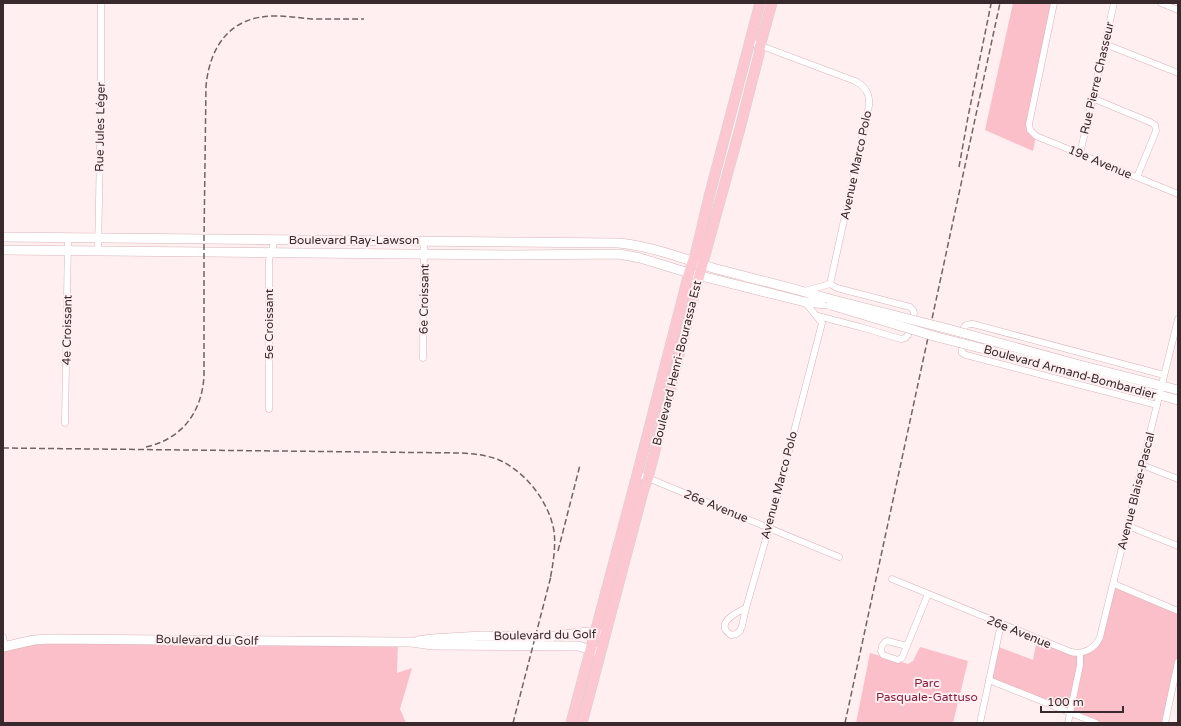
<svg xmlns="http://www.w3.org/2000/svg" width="1181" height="726" font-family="'Varela Round',sans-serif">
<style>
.green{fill:#fabfc9}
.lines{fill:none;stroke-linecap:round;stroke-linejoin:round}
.street-casing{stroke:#d9b3b9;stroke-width:7}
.secondary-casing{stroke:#d9b3b9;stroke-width:10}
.primary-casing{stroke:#d3d0d1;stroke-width:11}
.street{stroke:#fff;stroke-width:6}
.secondary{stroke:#fff;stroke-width:9}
.primary{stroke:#fdc7d1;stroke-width:10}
.rail{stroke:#726365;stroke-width:1.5;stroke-dasharray:6 3;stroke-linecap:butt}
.secondary-bridge-casing{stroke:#d9b3b9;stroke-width:10;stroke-linecap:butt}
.secondary-bridge{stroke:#fff;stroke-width:9}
.labels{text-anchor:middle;stroke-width:4;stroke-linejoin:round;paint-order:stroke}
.street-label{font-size:12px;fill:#382a2c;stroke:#ffeff1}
.park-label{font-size:12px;fill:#872040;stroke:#ffeff1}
</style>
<rect width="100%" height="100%" fill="#ffeff1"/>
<g class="green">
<polygon points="1013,3 1054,3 1029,124 1036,136 1033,151 985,130"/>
<polygon points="1114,584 1178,611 1178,662 1165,723 1096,723 989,680 996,646 1033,660 1037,639 1074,653 1096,645"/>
<polygon points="398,642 397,673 412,668 400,709 406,723 3,723 3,647 18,643"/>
<polygon points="920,647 968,661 953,723 856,723 870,653 908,664 913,661"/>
</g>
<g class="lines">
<g class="street-casing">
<g id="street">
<polyline points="1054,3 1029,124 1030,130 1036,136 1178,194"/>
<polyline points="1161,3 1178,10"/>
<path d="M 751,42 L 855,81 C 866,87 870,94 869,106 L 830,284"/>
<polyline points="1105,44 1178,73"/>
<polyline points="1092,98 1150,122 1155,125 1156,131 1137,177"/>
<polyline points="1080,154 1114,3"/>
<polyline points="98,251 101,100 101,3"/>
<polyline points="805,291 830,284 837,288 910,307 913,310 914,313 911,325 908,335 905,338 901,339 860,327 818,316"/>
<polyline points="423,358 424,241"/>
<path d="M 1157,405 L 966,355 L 962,353 C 961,349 963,330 964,327 C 966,324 970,324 973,324 L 1164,375"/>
<polyline points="269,409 269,260 275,239"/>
<polyline points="65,423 68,238"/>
<polyline points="1142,465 1178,479"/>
<polyline points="637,475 648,478 839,557"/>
<polyline points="1128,526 1178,546"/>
<path d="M 892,579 L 1071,652 C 1083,655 1095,649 1100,637 L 1178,319"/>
<polyline points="1114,584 1178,611"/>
<path d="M 746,608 C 735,613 714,624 731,635 L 736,634 L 740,631 L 742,626 L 746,608 L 769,528 L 822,323 L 805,302"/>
<polyline points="3,637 5,646"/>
<polyline points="907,646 887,641 885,642 882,646 881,651 883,655 898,660 902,658 928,594"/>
<polyline points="989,680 1096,723"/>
<polyline points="980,723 1001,624"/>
<polyline points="1068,723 1080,665 1080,653"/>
<polyline points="1165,723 1178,662"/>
</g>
</g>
<g class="secondary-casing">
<g id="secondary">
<path d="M 3,237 L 618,243 C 651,246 682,258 713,268 C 751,278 789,287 826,298"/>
<polyline points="3,250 511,255 619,254 640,258 689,273 805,302 827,304"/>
<polyline points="1076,364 1178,390"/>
<polyline points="1074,372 1178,400"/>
<polyline points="418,641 432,639 481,636 547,637 588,632 606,634"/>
<polyline points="3,647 34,640 50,639 398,642 411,642 433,645 578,646 598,652"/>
</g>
</g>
<g class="primary-casing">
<g id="primary">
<polyline points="571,723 637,475 689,273 696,252 709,197 760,3"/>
<polyline points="582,723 644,488 648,478 697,284 739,132 759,54 760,46 772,3"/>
</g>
</g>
<use href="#street" class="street"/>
<use href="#secondary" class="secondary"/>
<use href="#primary" class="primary"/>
<g class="rail">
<polyline points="959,167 968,117 991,4"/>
<path d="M 146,447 C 182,439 202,412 204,376 L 204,239 L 206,86 C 210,45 231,16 275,16 C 288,16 300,18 312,19 C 330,19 347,19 364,19"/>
<path d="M 3,448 L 462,453 C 475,454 487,455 499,460 C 526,472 549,502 554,531 C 556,547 553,564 550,580"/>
<polyline points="558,551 580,465"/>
<polyline points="513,723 551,576"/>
<polyline points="845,723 1000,3"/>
</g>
<g class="secondary-bridge-casing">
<g id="secondary-bridge">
<polyline points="826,298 952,330 1076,364"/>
<polyline points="831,305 937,337 1074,372"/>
</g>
</g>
<use href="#secondary-bridge" class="secondary-bridge"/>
</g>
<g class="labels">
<g class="street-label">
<text transform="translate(1097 78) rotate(-77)" y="4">Rue Pierre Chasseur</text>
<text transform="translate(100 127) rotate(-89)" y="4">Rue Jules Léger</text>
<text transform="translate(1100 162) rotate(23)" y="4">19e Avenue</text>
<text transform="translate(856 165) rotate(-78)" y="4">Avenue Marco Polo</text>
<text x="354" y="244">Boulevard Ray-Lawson</text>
<text transform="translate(424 299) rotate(-89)" y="4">6e Croissant</text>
<text transform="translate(269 324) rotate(-90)" y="4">5e Croissant</text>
<text transform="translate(67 330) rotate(-89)" y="4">4e Croissant</text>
<text transform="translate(677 363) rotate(-76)" y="4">Boulevard Henri-Bourassa Est</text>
<text transform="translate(1070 372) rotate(15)" y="4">Boulevard Armand-Bombardier</text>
<text transform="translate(779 485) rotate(-75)" y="4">Avenue Marco Polo</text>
<text transform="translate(1136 491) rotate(-76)" y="4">Avenue Blaise-Pascal</text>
<text transform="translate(716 506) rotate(22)" y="4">26e Avenue</text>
<text transform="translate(1019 632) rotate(22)" y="4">26e Avenue</text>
<text transform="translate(545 635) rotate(-1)" y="4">Boulevard du Golf</text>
<text transform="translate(207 640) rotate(1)" y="4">Boulevard du Golf</text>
</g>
<g class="park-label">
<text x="927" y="687">Parc<tspan x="927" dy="14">Pasquale-Gattuso</tspan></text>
</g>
</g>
<rect width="1181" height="726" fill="none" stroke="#382a2c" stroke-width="8"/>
<path d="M1041 706v6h82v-6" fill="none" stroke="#382a2c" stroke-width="2"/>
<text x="1047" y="706" font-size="12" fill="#382a2c" stroke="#ffeff1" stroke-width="3" paint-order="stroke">100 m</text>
</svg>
